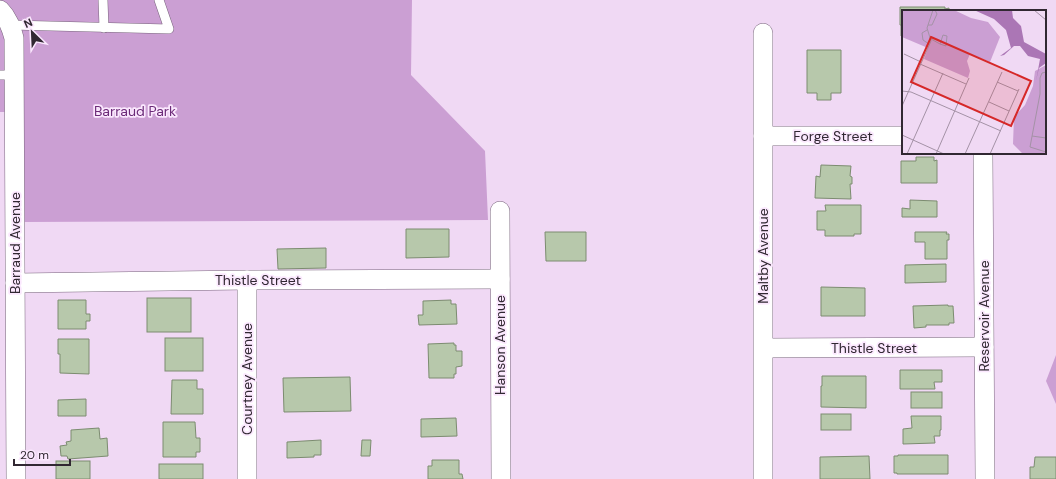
<svg xmlns="http://www.w3.org/2000/svg" width="1056" height="479" font-family="'DM Sans',sans-serif">
<style>
.green{fill:#cb9fd3}
.building{fill:#b7c8ab;stroke:#7c8c70}
.lines{fill:none;stroke-linecap:round;stroke-linejoin:round}
.service-casing{stroke:#78647c;stroke-width:10}
.minor-casing{stroke:#78647c;stroke-width:20}
.service{stroke:#fff;stroke-width:9}
.minor{stroke:#fff;stroke-width:19}
.labels{text-anchor:middle;stroke-width:3.5;stroke-linejoin:round;paint-order:stroke}
.park-label{font-size:14px;fill:#6c2b78;stroke:#fbe8fe}
.street-label{font-size:14px;fill:#312832;stroke:#fbe8fe}
.inset-road{fill:none;stroke:#a492a6;stroke-width:1}
.view{fill:#d62828;fill-opacity:0.15;stroke:#d62828;stroke-width:2}
.inset-edge{fill:none;stroke:#312832;stroke-width:2}
</style>
<rect width="100%" height="100%" fill="#f0d9f4"/>
<g class="green">
<polygon points="0,0 412,0 411,75 485,151 488,220 24,222 23,112 0,112"/>
<polygon points="1056,355 1056,404 1046,381"/>
</g>
<g class="building">
<polygon points="900,7 945,7 945,9 949,8 949,11 903,11 903,36 901,36 901,25 900,25"/>
<polygon points="807,50 841,50 841,93 831,93 831,100 817,100 817,93 807,93"/>
<polygon points="902,76 903,76 903,102"/>
<polygon points="916,157 934,157 934,161 937,160 937,183 901,183 901,161 916,161"/>
<polygon points="821,165 851,166 850,176 852,177 852,184 850,184 851,199 815,198 816,176 820,177"/>
<polygon points="910,200 937,201 937,217 902,217 902,208 910,209"/>
<polygon points="825,205 861,205 861,234 854,234 854,236 825,236 825,230 817,230 817,211 826,211"/>
<polygon points="406,229 449,229 449,257 406,258"/>
<polygon points="545,232 586,232 586,261 546,261"/>
<polygon points="915,232 947,232 946,234 949,234 949,240 947,240 947,259 925,259 925,242 915,242"/>
<polygon points="326,248 326,268 278,269 277,249"/>
<polygon points="946,264 946,282 905,283 905,265"/>
<polygon points="821,287 865,288 865,316 821,316"/>
<rect x="147" y="298" width="44" height="34"/>
<polygon points="58,300 86,300 86,314 90,314 90,321 86,321 86,329 58,329"/>
<polygon points="451,300 451,304 456,304 457,324 419,325 418,315 423,315 423,301"/>
<polygon points="948,305 948,306 953,306 954,323 949,323 949,325 926,325 926,327 914,328 913,306"/>
<rect x="165" y="338" width="38" height="33"/>
<polygon points="58,339 89,339 89,374 60,373 60,354 58,354"/>
<polygon points="454,343 454,345 456,345 456,351 462,351 462,366 456,367 456,374 454,374 454,378 429,378 428,344"/>
<polygon points="900,370 942,370 942,382 934,382 935,389 900,389"/>
<polygon points="822,376 866,376 866,408 821,407 821,386 822,386"/>
<polygon points="350,377 351,411 284,412 283,378"/>
<polygon points="172,380 197,380 197,389 203,389 203,414 171,414"/>
<rect x="911" y="392" width="31" height="16"/>
<polygon points="86,399 86,416 58,416 58,400"/>
<rect x="821" y="414" width="30" height="16"/>
<polygon points="911,416 941,416 941,430 940,430 940,436 934,436 935,443 903,444 903,429 912,428"/>
<polygon points="456,418 457,436 421,437 421,419"/>
<polygon points="163,422 195,422 196,438 200,438 200,452 196,452 196,457 163,457"/>
<polygon points="99,428 100,439 107,438 108,456 68,459 67,456 61,456 60,446 67,445 66,442 71,441 71,430"/>
<polygon points="321,440 321,455 314,455 314,457 287,458 287,442"/>
<polygon points="362,440 371,440 370,456 361,456"/>
<polygon points="898,455 948,455 948,474 897,474 897,473 894,473 894,456 898,456"/>
<polygon points="869,456 870,479 820,479 820,457"/>
<polygon points="1035,457 1056,457 1056,479 1030,479 1030,467 1034,467"/>
<polygon points="432,460 459,460 459,474 462,474 463,479 428,479 428,466 432,466"/>
<rect x="56" y="461" width="34" height="18"/>
<rect x="159" y="464" width="44" height="15"/>
</g>
<g class="lines">
<g class="service-casing">
<g id="service">
<polyline points="103,0 104,28"/>
<polyline points="11,25 169,29 159,0"/>
<polyline points="0,75 14,75"/>
</g>
</g>
<g class="minor-casing">
<g id="minor">
<path d="M 0,10 C 8,18 11,27 14,38 L 16,479"/>
<polyline points="763,33 763,479"/>
<polyline points="763,136 903,136"/>
<polyline points="983,153 985,479"/>
<polyline points="500,211 501,479"/>
<polyline points="15,283 247,280 500,279"/>
<polyline points="764,348 984,347"/>
<polyline points="247,479 247,280"/>
</g>
</g>
<use href="#service" class="service"/>
<use href="#minor" class="minor"/>
</g>
<g class="labels">
<g class="park-label">
<text x="135" y="116">Barraud Park</text>
</g>
<g class="street-label">
<text x="833" y="141">Forge Street</text>
<text transform="translate(15 243) rotate(-90)" y="5">Barraud Avenue</text>
<text transform="translate(763 256) rotate(-90)" y="5">Maltby Avenue</text>
<text x="258" y="285">Thistle Street</text>
<text transform="translate(984 316) rotate(-90)" y="5">Reservoir Avenue</text>
<text transform="translate(500 345) rotate(-90)" y="5">Hanson Avenue</text>
<text x="874" y="353">Thistle Street</text>
<text transform="translate(247 379) rotate(-90)" y="5">Courtney Avenue</text>
</g>
</g>
<g transform="translate(902 10)">
<rect width="144" height="144" fill="#f0d9f4"/>
<path d="M 0,0 L 52,0 L 69,8 L 86,12 L 98,27 L 88,52 L 68,44 L 65,51 L 68,61 L 66,68 L 22,49 L 26,38 L 0,27 ZM 144,55 L 144,144 L 121,144 L 111,134 L 112,107 L 123,95 L 131,76 L 133,61 Z" fill="#cb9fd3"/>
<path d="M 72,0 L 110,0 L 111,8 L 119,16 L 122,32 L 144,44 L 144,53 L 137,58 L 134,71 L 138,49 L 126,46 L 118,36 L 112,36 L 102,45 L 98,46 L 109,38 L 104,20 L 92,9 Z" fill="#ab76b5"/>
<path class="inset-road" d="M 132,0 L 144,10M 26,15 L 30,15 L 35,4 L 33,0M 25,20 L 20,23 L 21,30 L 27,34M 29,29 L 38,34 L 44,36 L 45,26 L 41,25 L 38,34M 2,44 L 19,52M 18,54 L 64,74M 144,62 L 140,63 L 138,68 L 138,84 L 128,137 L 144,142M 95,72 L 116,81M 0,81 L 9,82 L 99,121M 87,92 L 107,101M 0,96 L 29,31 L 25,18 L 31,0M 0,125 L 42,144M 130,126 L 144,128M 5,144 L 41,63M 34,144 L 67,68M 63,144 L 100,62M 88,144 L 117,79"/>
<path class="view" d="M 29,27 L 129,71 L 109,116 L 9,72 Z"/>
<rect width="144" height="144" class="inset-edge"/>
</g>
<g transform="translate(32 32) rotate(336)" stroke="#fbe8fe" stroke-width="3" paint-order="stroke">
<path d="M0-3L7 15L0 10L-7 15Z" fill="#312832"/>
<text y="-6" font-size="11" font-weight="bold" text-anchor="middle" fill="#312832">N</text>
</g>
<path d="M14 459v6h56v-6" fill="none" stroke="#312832" stroke-width="2"/>
<text x="20" y="459" font-size="12" fill="#312832" stroke="#fbe8fe" stroke-width="3" paint-order="stroke">20 m</text>
</svg>
